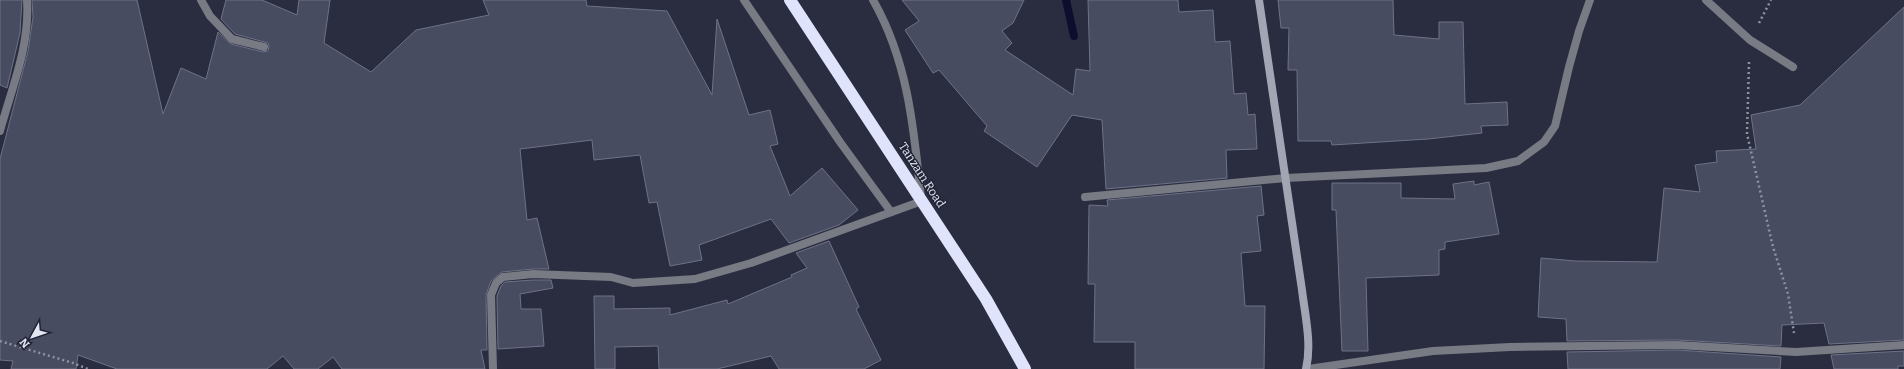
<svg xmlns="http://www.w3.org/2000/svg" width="1904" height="369" font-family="Bitter,serif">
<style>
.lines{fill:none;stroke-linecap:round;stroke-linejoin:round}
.stream{stroke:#0c0e2e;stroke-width:8}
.building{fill:#484c60;stroke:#6e7288}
.path{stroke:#8f92a1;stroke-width:2.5;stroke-dasharray:2 3;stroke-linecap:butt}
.lane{stroke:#787a84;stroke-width:8}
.street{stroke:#787a84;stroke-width:8}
.secondary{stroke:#a1a5b4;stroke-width:8}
.highway{stroke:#dfe4fc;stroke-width:12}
.labels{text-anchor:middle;stroke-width:3;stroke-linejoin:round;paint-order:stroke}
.street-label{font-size:12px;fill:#e4e7f3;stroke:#202335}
</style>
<rect width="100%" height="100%" fill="#2a2d3f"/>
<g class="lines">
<polyline class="stream" points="1066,0 1074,36"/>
</g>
<g class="building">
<polygon points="0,0 22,0 20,33 7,88 0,85"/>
<polygon points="32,0 137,0 163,114 181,68 206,79 218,32 231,44 263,52 268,51 269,46 268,43 235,34 221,19 226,0 262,0 297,15 299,0 330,0 324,43 371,72 416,30 489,15 483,0 586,0 587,6 667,11 712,95 717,19 749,115 770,110 778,144 770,146 790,196 822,168 858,210 839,225 789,243 771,219 699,245 702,260 670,266 657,202 649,203 640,155 594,160 592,140 520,149 527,220 537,218 549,269 533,269 502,272 491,281 486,295 487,350 481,350 485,369 342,369 333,357 318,369 294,369 283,356 267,369 117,369 78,355 76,369 11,369 13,361 0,360 0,159 28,51 33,17"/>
<polygon points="902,0 1024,0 1013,23 1002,31 1012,43 1005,50 1073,95 1076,69 1090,71 1088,0 1178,0 1179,12 1213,10 1215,42 1230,41 1234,94 1246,93 1248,115 1255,114 1257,149 1226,150 1227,178 1106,189 1102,120 1072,115 1037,167 984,131 987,126 939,70 933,73 905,30 919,21"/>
<polygon points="1278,0 1393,0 1394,35 1439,39 1439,22 1463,22 1465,104 1507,102 1508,125 1481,126 1482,133 1428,139 1332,145 1331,141 1298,141 1297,70 1288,70 1289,28 1281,28"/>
<polygon points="1904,7 1904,340 1829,344 1824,323 1782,325 1781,346 1677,340 1567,341 1566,319 1538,317 1541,258 1576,261 1657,262 1664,188 1700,192 1695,165 1717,162 1716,151 1756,149 1751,115 1800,105"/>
<polygon points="1474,181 1474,185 1489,182 1499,234 1445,242 1445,249 1439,250 1439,275 1366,278 1368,351 1342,351 1336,210 1332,210 1332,183 1401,183 1401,198 1455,199 1453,184"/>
<polygon points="1261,186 1264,215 1257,216 1261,251 1241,253 1245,306 1265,306 1264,369 1135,369 1135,342 1094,342 1095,284 1088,284 1089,205 1108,206 1107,200"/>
<polygon points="829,241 859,307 856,309 881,360 864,369 779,369 771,356 717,369 659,369 658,346 615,347 615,369 595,369 594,296 614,296 614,309 670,308 670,315 727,300 728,304 792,277 791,275 807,268 796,253"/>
<polygon points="533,280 551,280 553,288 520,294 521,309 541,309 544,346 498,349 497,296 501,286 505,282"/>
<polygon points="1677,350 1781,357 1780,369 1568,369 1567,352"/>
<polygon points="1904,351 1904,366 1898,366 1898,369 1834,369 1831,355"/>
</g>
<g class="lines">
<g class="path">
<polyline points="1759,23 1771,0"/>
<polyline points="1749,62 1747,134 1773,247 1788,294 1794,333"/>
<polyline points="0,341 73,363 88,369"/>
</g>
<g class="lane">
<polyline points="744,0 840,142 891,212"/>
<path d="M 873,0 C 908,61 914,129 921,198"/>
</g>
<g class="street">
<polyline points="201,0 210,16 232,39 264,47"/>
<polyline points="1706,0 1750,40 1793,67"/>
<path d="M 0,131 C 12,87 30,46 27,0"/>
<polyline points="1085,197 1286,178 1486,168 1518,161 1544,142 1555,126 1569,67 1579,31 1590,0"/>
<polyline points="493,369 491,295 496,283 503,277 533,274 611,277 633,283 695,279 751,263 922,201"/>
<polyline points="1308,369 1433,351 1510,347 1677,345 1796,352 1904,345"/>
</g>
<path class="secondary" d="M 1259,0 L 1302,290 C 1305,315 1312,344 1306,369"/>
<polyline class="highway" points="790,0 986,299 1025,369"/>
</g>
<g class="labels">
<g class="street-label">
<text transform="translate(922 175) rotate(57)" y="4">Tanzam Road</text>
</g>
</g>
<g transform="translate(32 337) rotate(230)" stroke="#202335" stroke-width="3" paint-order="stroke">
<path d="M0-3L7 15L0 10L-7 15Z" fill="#e4e7f3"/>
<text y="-6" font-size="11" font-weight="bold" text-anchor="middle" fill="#e4e7f3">N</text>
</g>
</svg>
